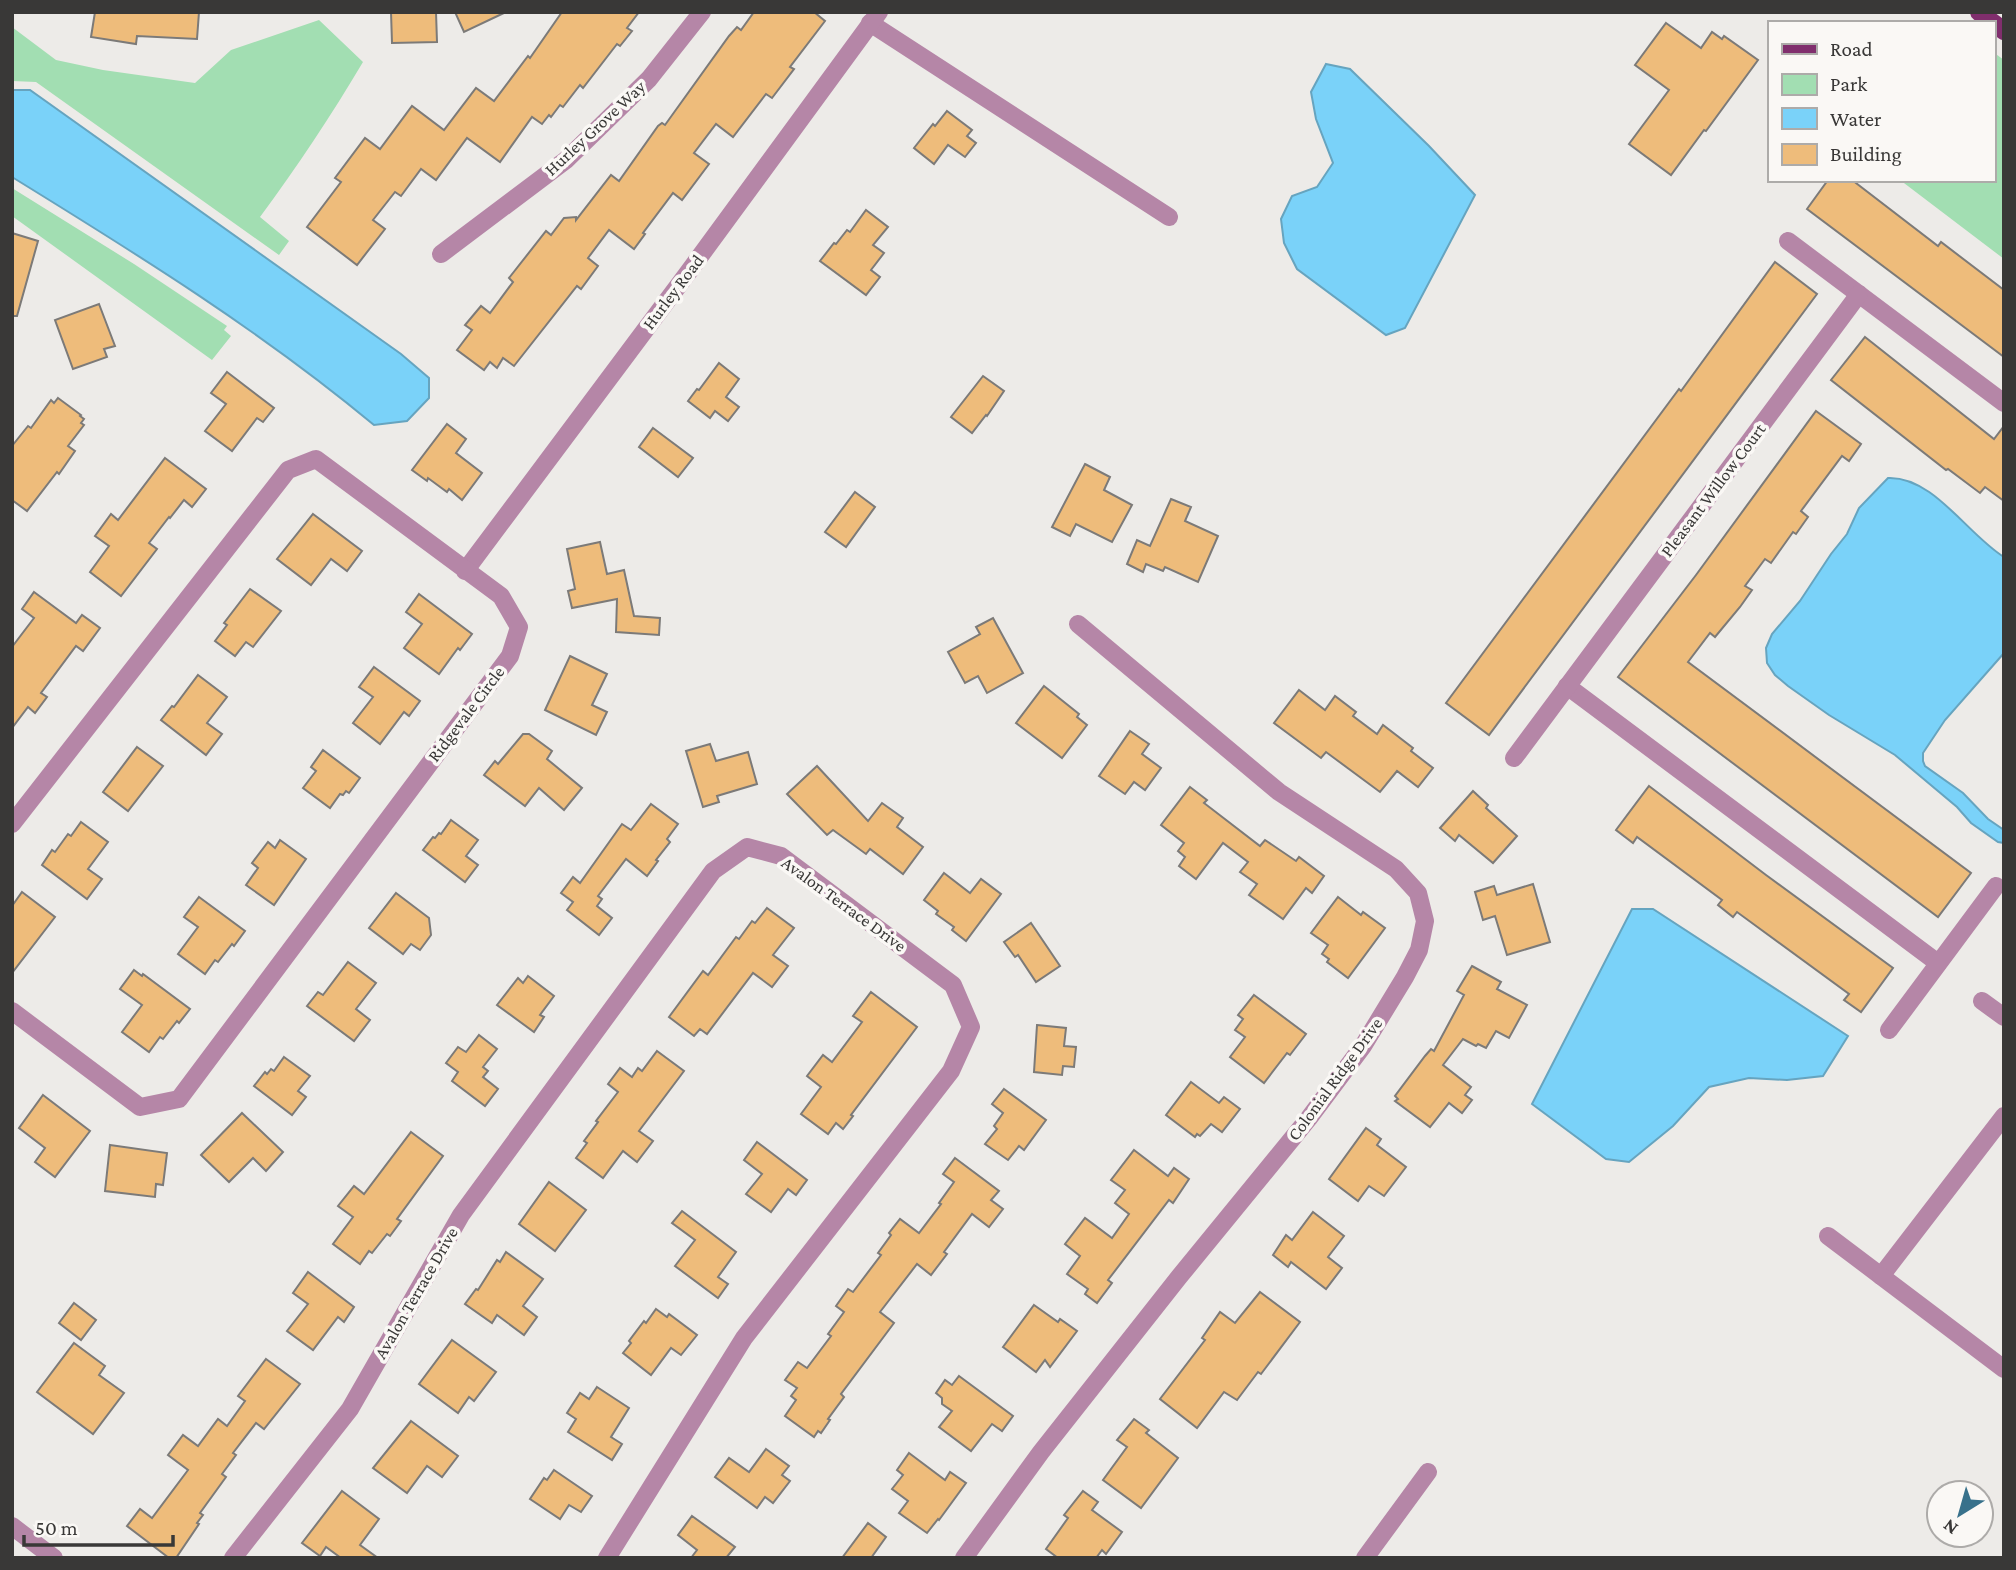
<svg xmlns="http://www.w3.org/2000/svg" width="2016" height="1570" font-family="'Crimson Pro',serif">
<style>
.green{fill:#a2deb2}
.water{fill:#7ad2f9;stroke:#66a4bf;stroke-width:2}
.building{fill:#eebc7b;stroke:#7c7a78;stroke-width:2}
.lines{fill:none;stroke-linecap:round;stroke-linejoin:round}
.minor{stroke:#b586a7;stroke-width:18}
.major{stroke:#802e6d;stroke-width:18}
.labels{text-anchor:middle;stroke-width:7;stroke-linejoin:round;paint-order:stroke}
.street-label{font-size:18px;fill:#393837;stroke:#faf8f5}
</style>
<rect width="100%" height="100%" fill="#edebe8"/>
<g class="green">
<path d="M 319,20 L 363,62 C 331,116 297,167 260,217 L 289,241 L 279,255 L 36,82 L 12,81 L 12,27 L 56,60 L 103,70 L 195,83 L 231,50 Z"/>
<polygon points="1993,52 2004,60 2004,259 1900,180 1993,180"/>
<polygon points="12,188 134,264 227,326 224,330 231,336 212,360 12,216"/>
</g>
<g class="water">
<polygon points="1326,64 1350,69 1429,146 1475,195 1405,328 1386,335 1297,269 1284,243 1281,219 1292,196 1317,187 1333,163 1316,119 1311,92"/>
<path d="M 12,90 L 30,90 L 401,354 L 429,378 L 429,398 L 407,421 L 374,425 C 261,331 137,254 12,177 Z"/>
<path d="M 1888,478 C 1933,476 1968,535 2004,557 L 2004,653 L 1945,720 L 1923,753 L 1923,761 L 1925,766 L 1963,793 L 1988,819 L 2004,830 L 2004,843 L 1998,842 L 1971,823 L 1957,807 L 1895,755 L 1829,715 L 1788,686 L 1775,675 L 1767,663 L 1766,648 L 1772,634 L 1800,601 L 1831,554 L 1847,534 L 1859,508 Z"/>
<polygon points="1632,909 1653,909 1848,1036 1823,1076 1787,1080 1749,1078 1709,1087 1673,1126 1629,1162 1606,1159 1532,1104"/>
</g>
<g class="building">
<polygon points="95,12 199,12 197,39 137,36 136,44 91,37"/>
<polygon points="391,12 436,12 437,42 392,43"/>
<polygon points="455,12 506,12 464,32"/>
<polygon points="562,12 639,12 627,28 632,31 620,46 617,44 583,88 580,85 563,107 560,105 551,117 549,115 542,124 532,117 500,162 467,138 436,180 421,169 401,196 395,192 373,220 385,229 357,265 307,227 341,182 335,178 365,138 380,149 412,106 444,130 476,88 494,101 528,56 530,58"/>
<polygon points="754,12 814,12 825,21 790,67 794,69 772,98 766,94 733,137 716,124 694,153 709,164 682,200 673,193 643,233 645,234 634,249 609,230 588,258 598,266 581,289 577,286 514,366 503,358 497,368 490,362 484,370 457,350 472,330 465,325 481,306 490,313 513,282 509,278 546,231 551,235 564,218 576,217 576,220 611,175 619,181 658,126 662,123 665,125 729,36 737,27 741,30"/>
<polygon points="1666,23 1701,48 1712,32 1722,39 1724,36 1758,60 1706,131 1704,130 1671,175 1629,144 1669,90 1635,65"/>
<polygon points="947,111 972,130 967,136 976,143 965,157 948,145 934,164 914,148 933,124 935,126"/>
<polygon points="1828,180 1852,180 1938,246 1941,242 2004,290 2004,357 1807,209"/>
<polygon points="866,210 888,227 873,245 884,253 871,270 880,277 866,295 820,261 834,243 836,244 847,230 850,232"/>
<polygon points="12,233 38,241 17,316 12,316"/>
<polygon points="1775,262 1817,294 1489,735 1446,703 1679,389 1681,391"/>
<polygon points="99,304 115,346 104,349 107,357 73,369 55,320"/>
<polygon points="1865,337 1994,439 2004,426 2004,501 1985,487 1980,493 1948,469 1946,470 1831,380"/>
<polygon points="719,363 739,379 726,397 739,407 728,421 715,411 710,418 688,401 697,389 699,390"/>
<polygon points="227,372 274,408 263,422 257,418 232,451 205,431 226,404 211,393"/>
<polygon points="983,376 1004,391 987,416 986,415 972,433 951,417"/>
<polygon points="58,398 81,415 80,416 84,419 81,423 84,425 68,446 75,451 59,474 57,472 27,511 12,500 12,446 28,426 31,428 51,400 54,403"/>
<polygon points="1816,411 1861,444 1849,461 1842,456 1801,511 1808,517 1796,534 1793,532 1771,563 1765,559 1745,586 1752,590 1740,607 1715,637 1710,633 1688,662 1971,873 1938,917 1618,677 1696,575"/>
<polygon points="447,424 466,439 456,453 482,473 462,500 449,489 447,492 428,478 427,481 412,470"/>
<polygon points="653,428 693,458 678,477 639,447"/>
<polygon points="165,458 206,489 192,507 184,500 170,518 169,517 149,543 157,549 121,596 90,572 109,546 95,536 111,514 118,520"/>
<polygon points="1085,464 1110,477 1104,490 1132,505 1112,542 1076,524 1070,536 1052,527"/>
<polygon points="855,492 875,507 846,547 825,532"/>
<polygon points="1171,499 1191,507 1185,521 1218,536 1198,582 1165,567 1163,571 1146,564 1143,572 1127,564 1137,540 1150,546"/>
<polygon points="313,514 362,551 347,571 331,559 311,585 277,559"/>
<polygon points="600,542 607,574 624,570 634,616 660,618 659,635 616,632 617,599 572,608 568,591 575,589 567,549"/>
<polygon points="250,589 281,611 253,647 246,642 235,656 215,641 227,625 224,623"/>
<polygon points="34,592 76,623 82,615 100,628 83,651 76,646 41,693 47,697 35,713 28,707 12,728 12,647 34,618 22,609"/>
<polygon points="419,594 472,634 460,650 458,648 439,674 404,648 422,624 406,612"/>
<polygon points="993,618 1023,673 987,693 978,676 965,683 948,652 980,634 976,627"/>
<polygon points="570,656 607,674 592,705 607,712 596,735 545,710"/>
<polygon points="374,667 420,701 409,716 404,712 380,744 353,723 373,697 359,687"/>
<polygon points="198,675 227,697 207,723 222,734 206,755 161,720 172,706 174,707"/>
<polygon points="1044,686 1079,714 1077,717 1087,725 1062,758 1016,723"/>
<polygon points="1299,690 1325,710 1335,696 1356,712 1353,716 1377,734 1383,725 1413,748 1411,751 1433,768 1418,787 1397,771 1380,792 1326,752 1321,758 1274,723"/>
<polygon points="1130,731 1149,744 1142,754 1161,768 1145,790 1134,782 1125,794 1099,776"/>
<polygon points="523,734 529,734 552,751 547,759 582,788 564,810 539,788 525,806 484,775 495,761 498,764"/>
<polygon points="710,744 716,761 748,752 757,784 717,796 719,802 703,807 686,751"/>
<polygon points="137,747 163,766 128,811 103,792"/>
<polygon points="323,750 360,778 349,793 346,791 343,795 340,794 330,808 303,788 316,771 311,767"/>
<polygon points="817,766 868,821 882,803 903,818 897,827 923,847 903,874 870,849 866,854 833,830 827,835 787,794"/>
<polygon points="1649,786 1766,875 1893,968 1861,1012 1844,1000 1849,994 1737,912 1733,917 1718,905 1722,900 1637,837 1633,843 1616,830"/>
<polygon points="1190,787 1207,800 1204,803 1260,846 1265,840 1296,861 1299,857 1324,876 1312,893 1306,888 1283,919 1249,895 1257,884 1240,872 1248,862 1223,843 1196,879 1179,866 1185,857 1178,851 1184,843 1161,825"/>
<polygon points="1473,791 1488,805 1486,808 1517,836 1493,863 1459,835 1455,841 1440,828"/>
<polygon points="651,804 678,824 667,839 670,842 656,860 658,861 647,876 626,859 598,896 602,899 597,906 612,918 599,935 567,910 573,902 561,893 573,877 580,883 622,824 631,830"/>
<polygon points="451,820 478,840 466,856 478,865 465,882 423,850 433,837 435,838 439,833 441,834"/>
<polygon points="81,822 108,842 88,869 102,879 87,899 42,865 52,850 55,852 68,834 71,836"/>
<polygon points="280,840 306,859 274,905 246,885 258,868 252,863 268,842 275,848"/>
<polygon points="944,873 970,893 981,879 1001,894 966,941 952,930 954,927 936,914 938,911 924,900"/>
<polygon points="1533,884 1550,942 1507,955 1495,916 1483,920 1475,892 1494,886 1497,895"/>
<polygon points="22,892 55,917 12,973 12,906"/>
<polygon points="396,893 429,918 431,935 420,950 411,944 403,954 369,928"/>
<polygon points="199,897 245,931 234,946 232,944 218,962 215,960 205,974 178,954 198,927 184,917"/>
<polygon points="1338,897 1361,915 1363,912 1385,928 1348,978 1327,962 1329,959 1322,954 1328,945 1311,933"/>
<polygon points="767,908 794,928 773,955 788,966 772,987 753,973 707,1034 700,1029 694,1036 669,1017 703,971 708,975 736,937 739,939 752,921 755,923"/>
<polygon points="1031,923 1060,966 1036,982 1018,955 1015,957 1004,942"/>
<polygon points="348,962 376,983 356,1009 370,1020 354,1041 307,1006 318,992 323,995"/>
<polygon points="1472,966 1501,982 1497,989 1527,1005 1509,1038 1496,1031 1486,1048 1478,1044 1476,1046 1463,1039 1443,1065 1471,1087 1465,1095 1472,1100 1462,1113 1449,1103 1430,1127 1395,1101 1398,1099 1395,1096 1425,1056 1431,1049 1434,1051 1464,995 1457,991"/>
<polygon points="134,970 142,976 143,974 190,1009 179,1023 177,1021 163,1039 160,1037 149,1052 122,1032 142,1005 120,989"/>
<polygon points="528,976 554,996 540,1015 544,1017 534,1032 497,1005 518,978 523,983"/>
<polygon points="871,992 917,1027 851,1115 853,1116 843,1129 836,1123 828,1134 801,1114 821,1087 807,1076 823,1055 832,1062 862,1022 853,1016"/>
<polygon points="1254,995 1306,1034 1290,1055 1287,1053 1264,1083 1230,1057 1245,1037 1235,1030 1243,1019 1238,1015"/>
<polygon points="1037,1025 1066,1028 1064,1046 1076,1047 1074,1067 1063,1066 1062,1075 1034,1072"/>
<polygon points="479,1035 497,1049 483,1067 488,1071 483,1077 498,1089 485,1106 452,1081 458,1072 446,1063 458,1047 466,1052"/>
<polygon points="657,1051 684,1071 639,1131 653,1141 637,1162 623,1151 603,1178 576,1158 587,1143 584,1141 598,1122 596,1121 618,1092 608,1084 620,1068 632,1077 638,1068 642,1071"/>
<polygon points="284,1057 310,1076 298,1091 306,1097 292,1115 254,1086 265,1072 267,1074 271,1069 274,1071"/>
<polygon points="1191,1082 1219,1103 1224,1097 1240,1109 1222,1132 1211,1124 1200,1136 1197,1134 1195,1137 1166,1115"/>
<polygon points="1004,1089 1046,1120 1024,1150 1019,1146 1008,1160 985,1144 997,1129 994,1126 1003,1113 992,1104"/>
<polygon points="43,1095 90,1131 55,1177 35,1162 45,1148 19,1128"/>
<polygon points="242,1113 283,1152 266,1171 253,1158 229,1182 201,1155"/>
<polygon points="1366,1128 1381,1139 1377,1145 1406,1167 1384,1196 1369,1186 1358,1201 1329,1179"/>
<polygon points="411,1132 443,1156 397,1219 401,1221 390,1236 387,1234 372,1253 369,1251 360,1264 333,1244 353,1217 338,1206 354,1186 364,1194"/>
<polygon points="757,1142 807,1180 796,1195 788,1189 771,1212 746,1194 762,1174 744,1160"/>
<polygon points="110,1145 167,1153 163,1185 156,1184 155,1197 105,1191"/>
<polygon points="1134,1150 1168,1176 1174,1168 1189,1179 1173,1203 1169,1200 1108,1280 1112,1283 1097,1303 1085,1294 1088,1289 1067,1274 1080,1256 1065,1244 1085,1218 1112,1238 1129,1214 1115,1203 1125,1190 1111,1180"/>
<polygon points="955,1158 999,1191 991,1200 1003,1209 989,1227 972,1214 944,1252 947,1254 931,1275 917,1264 880,1312 894,1323 841,1394 844,1397 828,1419 830,1420 821,1433 818,1431 814,1437 785,1416 796,1400 791,1396 797,1388 785,1380 798,1362 807,1368 831,1336 828,1334 844,1312 836,1306 848,1289 853,1292 881,1255 878,1253 891,1235 889,1233 900,1219 919,1233 941,1204 939,1203 954,1182 943,1174"/>
<polygon points="549,1182 586,1210 555,1251 519,1224"/>
<polygon points="682,1211 736,1252 718,1277 728,1284 718,1298 675,1266 695,1240 672,1223"/>
<polygon points="1313,1212 1344,1236 1328,1257 1342,1268 1326,1289 1291,1262 1288,1267 1273,1255 1286,1235 1292,1240"/>
<polygon points="506,1252 543,1279 523,1306 537,1317 524,1335 497,1315 492,1323 465,1304 476,1289 478,1290 497,1260 500,1262"/>
<polygon points="308,1272 354,1307 344,1322 338,1317 313,1350 287,1331 308,1304 293,1293"/>
<polygon points="1260,1292 1300,1322 1261,1374 1258,1372 1237,1400 1224,1392 1197,1428 1160,1399 1205,1340 1202,1338 1220,1312 1235,1323"/>
<polygon points="74,1303 96,1320 81,1340 59,1323"/>
<polygon points="1034,1305 1058,1322 1060,1319 1077,1331 1050,1367 1045,1360 1036,1372 1003,1347"/>
<polygon points="656,1309 667,1317 669,1314 697,1335 681,1355 671,1348 651,1375 623,1353 631,1343 629,1341 644,1321 646,1323"/>
<polygon points="452,1340 496,1372 474,1401 469,1397 458,1413 419,1384"/>
<polygon points="74,1343 105,1366 99,1375 124,1393 93,1434 37,1392"/>
<polygon points="266,1359 300,1384 264,1429 256,1423 233,1453 236,1455 222,1474 226,1477 200,1513 203,1515 197,1523 199,1524 176,1558 169,1558 127,1526 140,1509 152,1518 188,1470 168,1455 183,1435 198,1446 218,1419 227,1426 245,1401 238,1396"/>
<polygon points="959,1376 1013,1416 1002,1431 992,1424 971,1451 939,1427 952,1411 942,1404 942,1398 936,1393 945,1380 952,1385"/>
<polygon points="597,1387 629,1408 611,1437 622,1444 612,1460 568,1432 576,1419 567,1413 580,1393 589,1399"/>
<polygon points="1134,1419 1149,1430 1146,1433 1178,1458 1141,1508 1103,1480 1127,1447 1117,1440"/>
<polygon points="411,1421 458,1456 442,1477 427,1466 407,1493 373,1468"/>
<polygon points="766,1449 789,1466 782,1475 790,1481 773,1503 765,1497 757,1508 715,1477 729,1458 749,1472"/>
<polygon points="909,1453 945,1480 950,1472 966,1483 939,1520 938,1519 927,1533 899,1513 908,1501 892,1489 903,1475 897,1470"/>
<polygon points="554,1470 592,1496 581,1512 569,1505 560,1519 530,1499 544,1478 547,1480"/>
<polygon points="342,1491 379,1519 360,1545 378,1558 341,1558 326,1547 320,1556 302,1543"/>
<polygon points="1083,1491 1098,1502 1092,1510 1122,1532 1106,1554 1102,1550 1096,1558 1058,1558 1046,1549 1068,1518 1064,1515"/>
<polygon points="692,1516 735,1547 726,1558 691,1558 697,1550 678,1535"/>
<polygon points="868,1523 886,1537 871,1558 842,1558"/>
</g>
<g class="lines">
<g class="minor">
<polyline points="870,23 1169,217"/>
<polyline points="1788,241 2004,403"/>
<polyline points="441,254 566,160 649,79 702,12"/>
<polyline points="465,571 687,274 879,12"/>
<polyline points="1567,686 1938,963"/>
<polyline points="1514,758 1859,294"/>
<polyline points="12,824 288,470 316,459 501,596 519,627 510,656 179,1099 140,1107 12,1011"/>
<polyline points="1982,1001 2004,1017"/>
<polyline points="1889,1030 1996,886"/>
<polyline points="1828,1236 1881,1276 2004,1116"/>
<polyline points="1881,1276 2004,1369"/>
<polyline points="12,1526 54,1558"/>
<polyline points="233,1558 350,1409 461,1215 713,871 747,847 781,856 953,985 971,1027 951,1071 744,1338 607,1558"/>
<polyline points="964,1558 1041,1452 1179,1277 1309,1118 1363,1046 1405,977 1419,950 1425,921 1418,893 1396,869 1279,792 1078,624"/>
<polyline points="1365,1558 1428,1472"/>
</g>
<polyline class="major" points="1979,12 2004,31"/>
</g>
<g class="labels">
<g class="street-label">
<text transform="translate(595 128) rotate(-43)" y="6">Hurley Grove Way</text>
<text transform="translate(673 292) rotate(-53)" y="6">Hurley Road</text>
<text transform="translate(1713 490) rotate(-53)" y="6">Pleasant Willow Court</text>
<text transform="translate(466 714) rotate(-53)" y="6">Ridgevale Circle</text>
<text transform="translate(844 904) rotate(36)" y="6">Avalon Terrace Drive</text>
<text transform="translate(1335 1079) rotate(-54)" y="6">Colonial Ridge Drive</text>
<text transform="translate(416 1293) rotate(-60)" y="6">Avalon Terrace Drive</text>
</g>
</g>
<rect width="2016" height="1570" fill="none" stroke="#393837" stroke-width="28"/>
<rect x="1768" y="21" width="228" height="161" fill="#faf8f5" stroke="#adaba9" stroke-width="2"/>
<rect x="1782" y="44" width="35" height="10" fill="#802e6d" stroke="#adaba9" stroke-width="2"/>
<text x="1830" y="56" font-size="21" fill="#393837">Road</text>
<rect x="1782" y="74" width="35" height="21" fill="#a2deb2" stroke="#adaba9" stroke-width="2"/>
<text x="1830" y="91" font-size="21" fill="#393837">Park</text>
<rect x="1782" y="108" width="35" height="21" fill="#7ad2f9" stroke="#adaba9" stroke-width="2"/>
<text x="1830" y="126" font-size="21" fill="#393837">Water</text>
<rect x="1782" y="144" width="35" height="21" fill="#eebc7b" stroke="#adaba9" stroke-width="2"/>
<text x="1830" y="161" font-size="21" fill="#393837">Building</text>
<g transform="translate(1960 1514) rotate(217)"><circle r="33" fill="#faf8f5" stroke="#adaba9" stroke-width="2"/>
<path d="M0-5L12 26L0 18L-12 26Z" fill="#38718b"/>
<text y="-10" font-size="19" font-weight="bold" text-anchor="middle" fill="#393837">N</text>
</g>
<path d="M24 1535v10h149v-10" fill="none" stroke="#393837" stroke-width="3.5"/>
<text x="35" y="1535" font-size="21" fill="#393837" stroke="#faf8f5" stroke-width="5" paint-order="stroke">50 m</text>
</svg>
